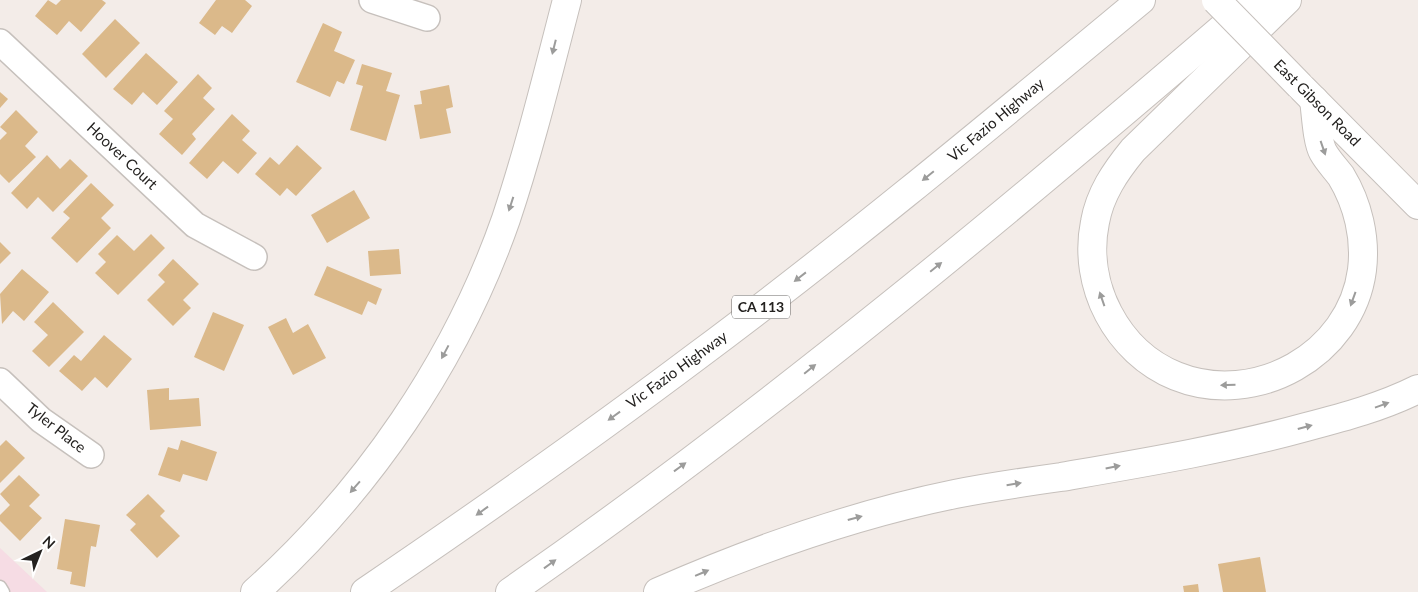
<svg xmlns="http://www.w3.org/2000/svg" width="1418" height="592" font-family="Lato,sans-serif">
<style>
.education{fill:#f6dce4}
.building{fill:#dbb98a}
.lines{fill:none;stroke-linecap:round;stroke-linejoin:round}
.service-casing{stroke:#c6c0bc;stroke-width:15}
.minor-casing{stroke:#c6c0bc;stroke-width:28}
.secondary-casing{stroke:#c6c0bc;stroke-width:30}
.motorway-casing{stroke:#c6c0bc;stroke-width:30}
.service{stroke:#fff;stroke-width:12}
.minor{stroke:#fff;stroke-width:25}
.secondary{stroke:#fff;stroke-width:28}
.motorway{stroke:#fff;stroke-width:28}
.secondary-bridge-casing{stroke:#c6c0bc;stroke-width:30;stroke-linecap:butt}
.secondary-bridge{stroke:#fff;stroke-width:28}
.oneway{fill:#9c9c9b}
.labels{text-anchor:middle;stroke-width:4.5;stroke-linejoin:round;paint-order:stroke}
.shield{fill:#fff;stroke:#666463;stroke-width:1}
.shield-label{font-size:14px;font-weight:bold;fill:#242220}
.street-label{font-size:15px;fill:#242220;stroke:#fff}
</style>
<rect width="100%" height="100%" fill="#f3ece8"/>
<polygon class="education" points="0,548 47,592 0,592"/>
<g class="building">
<polygon points="48,0 56,5 61,0 102,0 106,3 81,32 69,21 57,35 35,16"/>
<polygon points="216,0 245,0 252,6 232,33 222,26 215,35 199,23"/>
<polygon points="115,19 140,43 106,78 82,54"/>
<polygon points="323,23 342,32 334,51 355,60 344,84 337,81 330,97 296,82"/>
<polygon points="146,53 178,82 157,105 143,92 132,105 113,89"/>
<polygon points="362,64 392,73 386,91 400,95 386,141 350,130 363,86 356,84"/>
<polygon points="198,74 212,88 203,98 215,109 192,134 196,139 182,155 159,134 173,119 164,111"/>
<polygon points="449,85 453,107 446,109 451,133 420,139 414,105 422,104 420,91"/>
<polygon points="0,92 8,99 0,108"/>
<polygon points="16,110 38,132 25,146 36,157 9,183 0,174 0,140 7,133 0,127"/>
<polygon points="232,114 250,131 242,140 257,153 238,174 223,161 207,179 189,163"/>
<polygon points="297,145 322,168 296,196 287,188 280,196 255,174 270,157 279,165"/>
<polygon points="47,155 60,169 70,159 88,176 53,212 38,197 27,209 11,193"/>
<polygon points="91,183 114,205 101,218 111,228 77,263 51,238 70,218 63,212"/>
<polygon points="354,190 370,218 327,243 311,215"/>
<polygon points="151,234 165,248 118,295 95,273 106,262 98,254 117,235 134,251"/>
<polygon points="0,242 11,253 0,264"/>
<polygon points="399,249 401,274 370,276 368,251"/>
<polygon points="173,259 199,284 183,300 191,308 173,326 147,300 165,282 158,275"/>
<polygon points="327,266 382,289 376,305 368,301 362,315 314,295"/>
<polygon points="22,269 49,292 24,321 13,311 2,324 0,294"/>
<polygon points="53,302 84,332 49,367 32,351 48,335 34,322"/>
<polygon points="213,312 244,325 224,371 194,357"/>
<polygon points="286,318 293,333 308,324 326,358 293,375 268,327"/>
<polygon points="104,335 132,359 107,388 95,377 82,391 59,371 74,355 81,361"/>
<polygon points="169,388 169,400 199,398 201,426 150,430 147,390"/>
<polygon points="6,440 25,458 0,483 0,446"/>
<polygon points="181,440 217,452 207,481 183,474 180,482 158,475 168,447 178,450"/>
<polygon points="19,475 40,495 29,506 42,518 20,541 0,521 0,515 10,505 0,494"/>
<polygon points="148,494 165,511 160,516 180,536 157,558 130,530 136,524 126,515"/>
<polygon points="65,519 100,525 96,547 91,546 85,587 70,584 72,572 57,569"/>
<polygon points="1260,557 1266,592 1223,592 1218,564"/>
<polygon points="1198,584 1199,592 1184,592 1183,586"/>
</g>
<g class="lines">
<g class="service-casing">
<polyline id="service" points="0,587 3,592"/>
</g>
<g class="minor-casing">
<g id="minor">
<polyline points="372,0 427,18"/>
<polyline points="0,42 195,225 254,257"/>
<polyline points="0,381 41,420 91,455"/>
</g>
</g>
<g class="secondary-casing">
<polyline id="secondary" points="1303,89 1418,205"/>
</g>
<g class="motorway-casing">
<g id="motorway">
<path d="M 1287,0 L 1133,150 C 1115,172 1100,194 1095,222 C 1082,285 1117,352 1176,376 C 1255,408 1351,355 1362,270 C 1366,238 1358,204 1341,176 C 1335,168 1328,161 1323,152 C 1317,141 1316,114 1314,100"/>
<path d="M 255,592 C 367,491 456,362 506,219 C 530,147 548,73 567,0"/>
<path d="M 365,592 C 477,516 588,438 697,356 C 849,243 995,121 1141,0"/>
<path d="M 510,592 C 770,411 1015,207 1255,0"/>
<path d="M 658,592 C 754,550 852,515 955,494 C 990,487 1025,482 1061,477 C 1142,463 1226,449 1306,427 C 1344,417 1382,407 1418,389"/>
</g>
</g>
<use href="#service" class="service"/>
<use href="#minor" class="minor"/>
<use href="#secondary" class="secondary"/>
<use href="#motorway" class="motorway"/>
<g class="secondary-bridge-casing">
<polyline id="secondary-bridge" points="1216,0 1300,86"/>
</g>
<use href="#secondary-bridge" class="secondary-bridge"/>
</g>
<defs><path id="oneway-solid" d="M-6-.8H1V-3.2L6.5 0L1 3.2V.8H-6Z" transform="scale(1.25)"/></defs>
<g class="oneway">
<use href="#oneway-solid" transform="translate(554 47) rotate(104)"/>
<use href="#oneway-solid" transform="translate(1323 148) rotate(71)"/>
<use href="#oneway-solid" transform="translate(928 176) rotate(141)"/>
<use href="#oneway-solid" transform="translate(511 204) rotate(108)"/>
<use href="#oneway-solid" transform="translate(936 267) rotate(-39)"/>
<use href="#oneway-solid" transform="translate(800 277) rotate(142)"/>
<use href="#oneway-solid" transform="translate(1102 299) rotate(-109)"/>
<use href="#oneway-solid" transform="translate(1353 299) rotate(110)"/>
<use href="#oneway-solid" transform="translate(445 352) rotate(118)"/>
<use href="#oneway-solid" transform="translate(810 369) rotate(-39)"/>
<use href="#oneway-solid" transform="translate(1228 385) rotate(178)"/>
<use href="#oneway-solid" transform="translate(1382 405) rotate(-20)"/>
<use href="#oneway-solid" transform="translate(614 416) rotate(144)"/>
<use href="#oneway-solid" transform="translate(1305 427) rotate(-15)"/>
<use href="#oneway-solid" transform="translate(680 467) rotate(-36)"/>
<use href="#oneway-solid" transform="translate(1113 467) rotate(-11)"/>
<use href="#oneway-solid" transform="translate(1014 484) rotate(-9)"/>
<use href="#oneway-solid" transform="translate(355 487) rotate(131)"/>
<use href="#oneway-solid" transform="translate(482 511) rotate(144)"/>
<use href="#oneway-solid" transform="translate(855 518) rotate(-15)"/>
<use href="#oneway-solid" transform="translate(550 564) rotate(-36)"/>
<use href="#oneway-solid" transform="translate(702 573) rotate(-23)"/>
</g>
<g class="labels">
<rect class="shield" x="732" y="295.5" width="58" height="23" rx="4"/>
<g class="shield-label">
<text x="761" y="312">CA 113</text>
</g>
<g class="street-label">
<text transform="translate(1317 103) rotate(45)" y="5">East Gibson Road</text>
<text transform="translate(996 120) rotate(-40)" y="5">Vic Fazio Highway</text>
<text transform="translate(122 156) rotate(43)" y="5">Hoover Court</text>
<text transform="translate(677 370) rotate(-36)" y="5">Vic Fazio Highway</text>
<text transform="translate(56 428) rotate(38)" y="5">Tyler Place</text>
</g>
</g>
<g transform="translate(40 552) rotate(43)" stroke="#ffffff" stroke-width="4" paint-order="stroke">
<path d="M0-4L9 19L0 12L-9 19Z" fill="#242220"/>
<text y="-8" font-size="14" font-weight="bold" text-anchor="middle" fill="#242220">N</text>
</g>
</svg>
